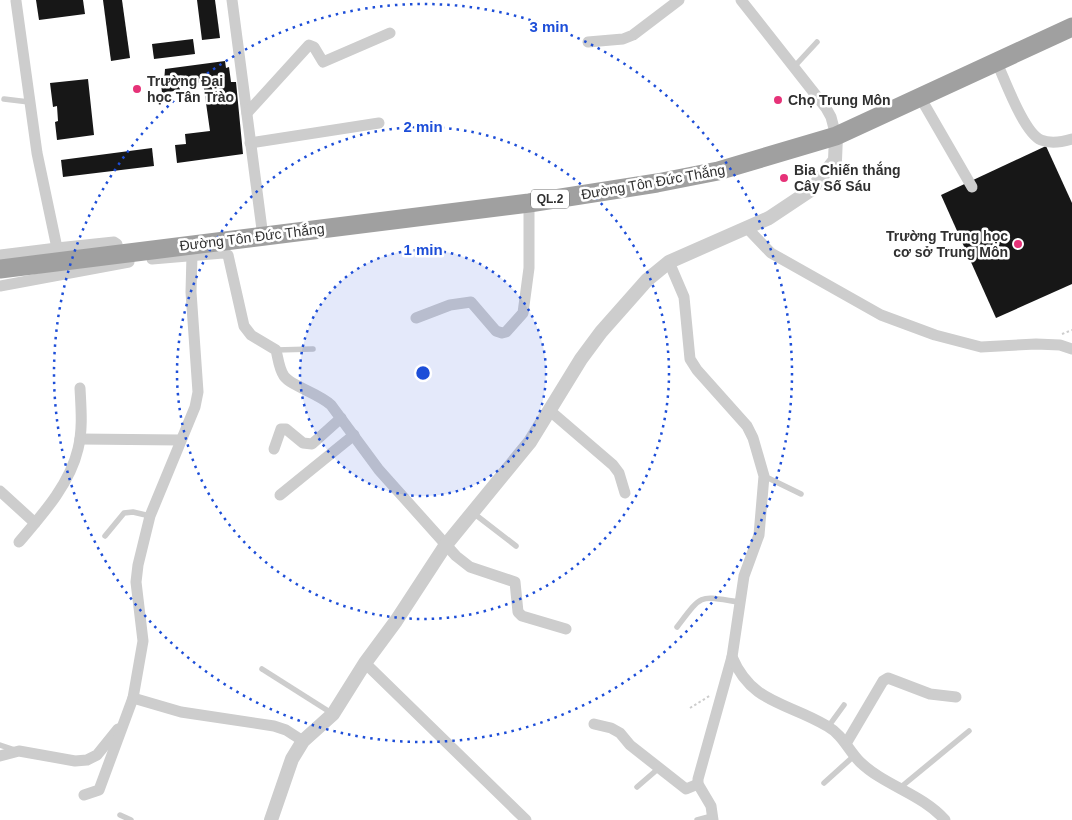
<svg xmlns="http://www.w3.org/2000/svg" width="1072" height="820" font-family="Helvetica,sans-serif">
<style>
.building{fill:#171717}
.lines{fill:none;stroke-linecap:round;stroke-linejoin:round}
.path{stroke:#cdcdcd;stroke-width:2;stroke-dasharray:2.5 2.5;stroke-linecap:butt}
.service{stroke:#cdcdcd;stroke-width:5.5}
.minor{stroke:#cdcdcd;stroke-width:11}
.tertiary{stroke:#cdcdcd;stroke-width:14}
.trunk{stroke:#a0a0a0;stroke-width:19}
.ring{fill:none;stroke:#1d4ed8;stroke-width:2.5;stroke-dasharray:2.5 5}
.poi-dot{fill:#e63278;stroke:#fff;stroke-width:2}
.labels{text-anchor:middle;stroke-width:5;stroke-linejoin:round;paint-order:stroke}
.shield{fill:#fff;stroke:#6e6e6e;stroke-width:1}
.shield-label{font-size:12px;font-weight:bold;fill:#303030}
.poi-label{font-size:14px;font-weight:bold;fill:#303030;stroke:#fff;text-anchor:start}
.street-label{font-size:14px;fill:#303030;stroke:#fff}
.centre{fill:#1d4ed8;stroke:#fff;stroke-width:2.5}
.ring-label{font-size:15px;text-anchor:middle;font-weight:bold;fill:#1d4ed8;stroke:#fff;stroke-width:5;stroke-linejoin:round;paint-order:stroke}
</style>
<rect width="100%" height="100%" fill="#fff"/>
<g class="building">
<polygon points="36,0 83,0 85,14 39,20"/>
<polygon points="103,0 122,0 130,58 111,61"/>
<polygon points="197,0 215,0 220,38 202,40"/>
<polygon points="193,39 195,54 154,59 152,44"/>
<polygon points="225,61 226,68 229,67 231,82 236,82 243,154 177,163 175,145 186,144 185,134 210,131 203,82 179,85 180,90 162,93 161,83 164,83 165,69"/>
<polygon points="88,79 94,135 57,140 55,122 58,121 57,106 53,107 50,83"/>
<polygon points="1046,146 1072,203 1072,284 996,318 941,195"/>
<polygon points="152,148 154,166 63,177 61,160"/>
</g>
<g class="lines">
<g class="path">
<polyline points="1062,334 1072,330"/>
<polyline points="690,708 711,695"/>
</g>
<g class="service">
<polyline points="793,68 817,42"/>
<polyline points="4,99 29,102"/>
<polyline points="276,350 313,349"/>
<polyline points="764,476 801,494"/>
<polyline points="472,512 516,546"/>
<polyline points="105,536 124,513 133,512 150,516"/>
<path d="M 677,627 C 703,593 698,596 739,602"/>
<polyline points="262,669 333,714"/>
<polyline points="828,727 844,705"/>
<polyline points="0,745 15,750"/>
<polyline points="824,783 855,755"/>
<polyline points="637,787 659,768"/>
<polyline points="901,787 969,731"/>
<polyline points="120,815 131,820"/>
<polyline points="697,820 712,816"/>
</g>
<g class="minor">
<polyline points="232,0 263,237"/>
<polyline points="741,0 826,108 831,117 836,136"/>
<polyline points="16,1 37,153 57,248 114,242 117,244 119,259"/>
<polyline points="588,42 623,39 633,35 679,0"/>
<path d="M 997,63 C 1005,80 1024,133 1041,140 C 1051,144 1062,142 1072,139"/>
<polyline points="920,97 972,187"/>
<polyline points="247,113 309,45 314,47 323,62 390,33"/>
<polyline points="250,143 379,123"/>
<polyline points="747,228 771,253 881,315 935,335 981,347 1036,344 1060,345 1072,349"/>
<polyline points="0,255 57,248"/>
<path d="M 152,259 L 223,253 L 228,255 L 244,326 L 251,335 L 276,350 C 278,358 279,369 284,376 C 291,386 318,393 331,405 L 379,470 L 456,556 L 470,567 L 515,582 L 518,612 L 522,616 L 566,629"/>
<polyline points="669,262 684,297 690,359 697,370 747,426 753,438 764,476 759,535 744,576 732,657 698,779 698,784 711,806 713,820"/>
<polyline points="0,286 129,262"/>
<polyline points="416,318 450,305 471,302 496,331 502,333 506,332 523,313 529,268 529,203"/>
<polyline points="549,410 613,465 619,473 625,493"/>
<polyline points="80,439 180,440"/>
<polyline points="274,449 281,429 286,429 303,443 312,444 341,418"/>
<polyline points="0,491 35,523"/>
<polyline points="280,495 354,435"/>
<path d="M 19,542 C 42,515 70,484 78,449 C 83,429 81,408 80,388"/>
<path d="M 732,657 C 752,704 787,702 827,726 C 843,735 848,750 860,762 C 885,786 922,794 945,820"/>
<polyline points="365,663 526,820"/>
<polyline points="133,698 181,712 274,726 286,730 303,741"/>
<polyline points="594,724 611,728 620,733 630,745 686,789 698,784"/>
<polyline points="847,742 883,681 888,678 930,694 956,697"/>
<polyline points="0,756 19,751 75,761 87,760 97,755 118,729"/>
<polyline points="84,795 99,790 133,698 143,641 136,582 138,565 150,516 195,407 198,392 191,292 192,255"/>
</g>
<polyline class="tertiary" points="271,820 292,759 303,741 333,714 365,663 396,621 445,546 530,442 581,359 601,332 647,280 669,262 769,218 811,190 835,160 836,136"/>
<polyline class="trunk" points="0,269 529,203 657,183 718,171 836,136 1072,27"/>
</g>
<circle cx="423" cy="373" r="123" fill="#1d4ed8" fill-opacity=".12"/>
<g class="ring">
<circle cx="423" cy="373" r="123"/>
<circle cx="423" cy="373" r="246"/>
<circle cx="423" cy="373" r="369"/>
</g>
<g class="poi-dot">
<circle cx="137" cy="89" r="5"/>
<circle cx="778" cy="100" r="5"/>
<circle cx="784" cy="178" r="5"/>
<circle cx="1018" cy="244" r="5"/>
</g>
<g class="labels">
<rect class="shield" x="531" y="189.5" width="38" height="19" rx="4"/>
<g class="shield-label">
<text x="550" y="203">QL.2</text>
</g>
<g class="poi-label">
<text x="147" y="86">Trường Đại<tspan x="147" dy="16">học Tân Trào</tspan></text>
<text x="788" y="105">Chọ Trung Môn</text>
<text x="794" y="175">Bia Chiến thắng<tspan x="794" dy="16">Cây Số Sáu</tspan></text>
<text x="1008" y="241" text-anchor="end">Trường Trung học<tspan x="1008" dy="16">cơ sở Trung Môn</tspan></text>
</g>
<g class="street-label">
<text transform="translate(653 182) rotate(-10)" y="5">Đường Tôn Đức Thắng</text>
<text transform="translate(252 237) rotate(-7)" y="5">Đường Tôn Đức Thắng</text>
</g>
</g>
<circle cx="423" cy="373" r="8" class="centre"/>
<g class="ring-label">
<text x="549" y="32">3 min</text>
<text x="423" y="132">2 min</text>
<text x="423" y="255">1 min</text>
</g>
</svg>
